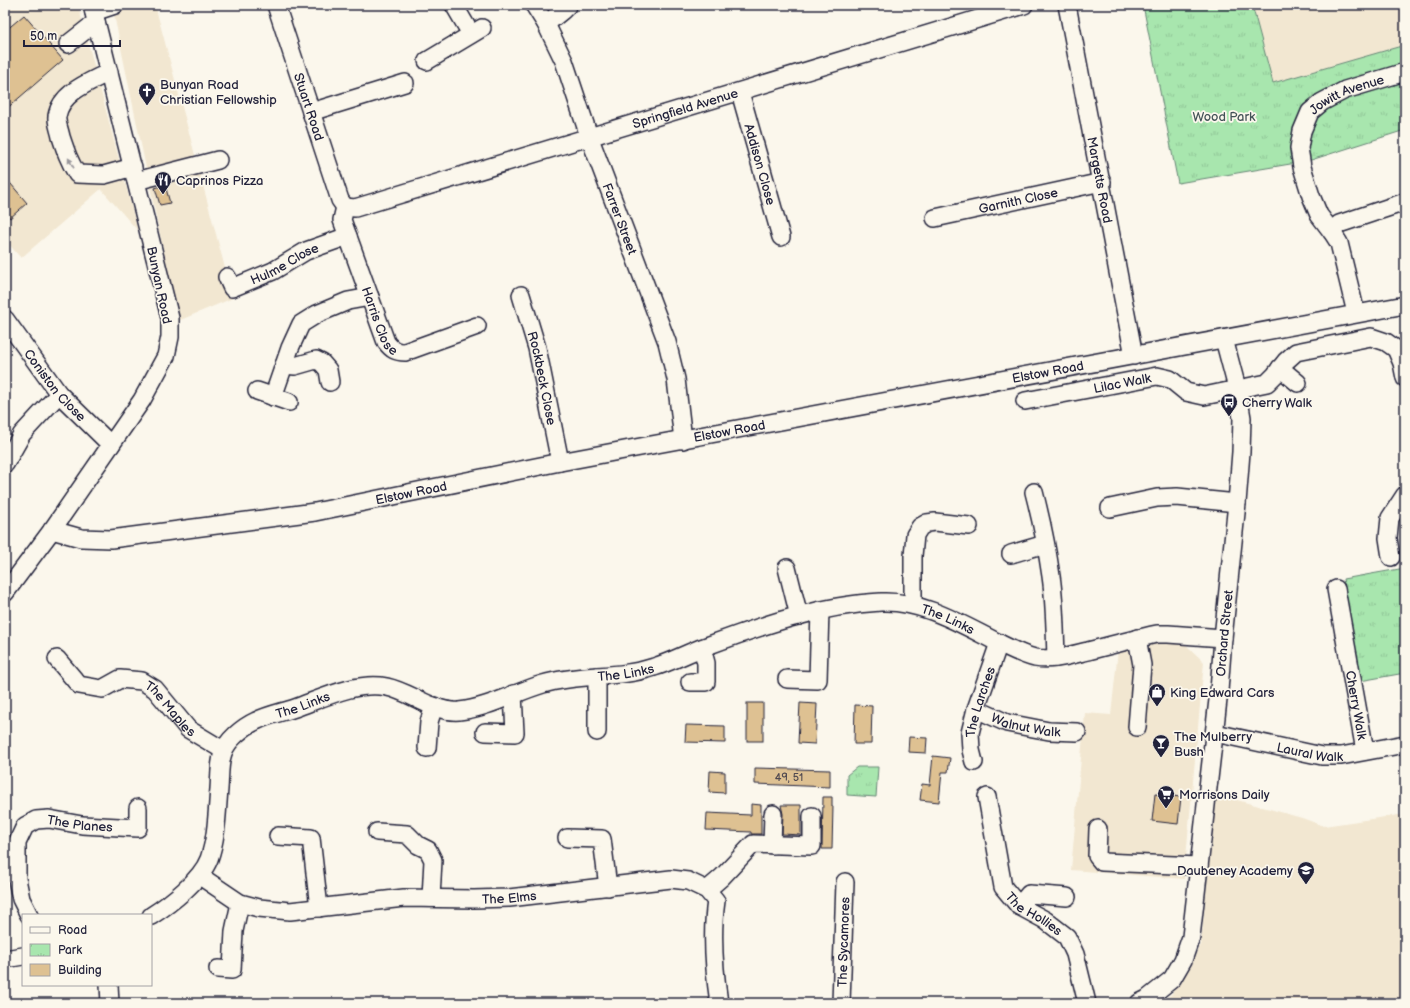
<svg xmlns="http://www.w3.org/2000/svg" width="1410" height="1008" font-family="'Balsamiq Sans',sans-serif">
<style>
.built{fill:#f2e7d1}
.park{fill:url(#park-tufts);stroke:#658474}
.building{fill:#dec192;stroke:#22223b}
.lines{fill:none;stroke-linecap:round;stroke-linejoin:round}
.minor-casing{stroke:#22223b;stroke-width:20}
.minor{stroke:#fbf7ec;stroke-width:17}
.oneway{fill:#99979c}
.labels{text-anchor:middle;stroke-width:3.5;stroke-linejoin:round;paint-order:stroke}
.number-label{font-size:11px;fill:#514a51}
.poi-label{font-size:13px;fill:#22223b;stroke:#fbf7ec;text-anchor:start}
.street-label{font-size:13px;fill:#22223b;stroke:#fbf7ec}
.park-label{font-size:13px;fill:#445358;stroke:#fbf7ec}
</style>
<defs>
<pattern id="park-tufts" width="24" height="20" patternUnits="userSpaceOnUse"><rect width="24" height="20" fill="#a8e6ae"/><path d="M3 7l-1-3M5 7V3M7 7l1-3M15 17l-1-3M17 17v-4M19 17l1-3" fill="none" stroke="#90c597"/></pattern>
</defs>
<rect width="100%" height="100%" fill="#fbf7ec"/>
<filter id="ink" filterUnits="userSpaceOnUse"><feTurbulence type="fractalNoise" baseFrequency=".025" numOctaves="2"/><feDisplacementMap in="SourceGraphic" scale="8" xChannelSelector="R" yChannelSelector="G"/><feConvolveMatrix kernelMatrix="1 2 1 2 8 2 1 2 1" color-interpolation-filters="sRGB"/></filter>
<g filter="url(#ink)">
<g class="built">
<polygon points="5,5 78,5 138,231 101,189 21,258 5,240"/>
<polygon points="112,5 155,5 233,298 178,321"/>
<polygon points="1252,5 1405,5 1405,45 1273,83"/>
<polygon points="1166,641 1185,644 1204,662 1184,879 1071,870 1085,713 1111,715 1118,650"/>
<polygon points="1215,794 1302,818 1324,826 1405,814 1405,1003 1157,1003 1171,995 1201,945"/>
</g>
<g class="park">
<polygon points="1143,5 1252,5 1273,83 1405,45 1405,130 1308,161 1178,183"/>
<polygon points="1405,568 1405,673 1360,681 1343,579"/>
<polygon points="857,767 878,767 876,797 847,795 847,775"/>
</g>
<g class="building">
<polygon points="24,15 63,60 5,110 5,31"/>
<polygon points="5,177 27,203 10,218 5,212"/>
<polygon points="165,185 170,203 160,205 155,188"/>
<rect x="747" y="703" width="16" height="38"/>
<polygon points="800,703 817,704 815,744 798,743"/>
<polygon points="855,705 872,706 871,744 854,744"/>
<polygon points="686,725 725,726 725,743 685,742"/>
<polygon points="909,737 927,738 926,753 908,752"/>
<polygon points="933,756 950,758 948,772 942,772 939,802 920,800 922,784 930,785"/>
<polygon points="755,768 830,770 830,787 755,784"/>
<polygon points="710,771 725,772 725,793 709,792"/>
<polygon points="1155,794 1181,797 1178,824 1152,821"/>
<polygon points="823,797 832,797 832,806 833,806 832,849 822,849"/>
<polygon points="751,804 761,805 761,834 751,834 751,832 706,830 707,813 751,815"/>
<polygon points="781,805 801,805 801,835 782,834 783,814"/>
</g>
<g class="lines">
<g class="minor-casing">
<g id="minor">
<path id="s1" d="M 276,5 L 340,200 L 345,207"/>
<polyline points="454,5 471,34"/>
<path id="s2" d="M 534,5 L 546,24 L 564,61 L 589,136 L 667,342 L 676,379 L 683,440"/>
<path id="s3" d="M 1067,5 L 1134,356"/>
<polyline points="94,12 115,5"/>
<polyline points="546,24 562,11 568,5"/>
<polyline points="68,44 96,22"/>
<polyline points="427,61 482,28"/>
<path d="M 109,72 C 90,82 61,92 57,116 C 56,122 60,131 61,137 C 66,152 69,161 77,174 L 104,175 L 133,167"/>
<path id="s4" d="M 740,92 L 781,237"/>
<polyline points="311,112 405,83"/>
<polyline points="136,181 218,160"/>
<path id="s5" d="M 345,207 L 355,208 L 1024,5"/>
<path id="s6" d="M 345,207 L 342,220 L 386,342 C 392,350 396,352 405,352 L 477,326"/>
<path id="s7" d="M 935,218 L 1102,182"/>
<polyline points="1332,232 1339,224 1405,202"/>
<path id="s8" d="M 227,277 L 232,288 L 273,271 L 306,251 L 348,236"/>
<path id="s9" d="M 521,295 L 537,348 L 560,462"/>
<path id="s10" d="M 1356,313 L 1339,243 L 1332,232 L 1319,215 L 1311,196 L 1302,167 L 1299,148 L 1302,131 L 1310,112 L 1322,102 L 1345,90 L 1405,72"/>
<path id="s11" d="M 5,319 L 59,394 L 111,445"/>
<polyline points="284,365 295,366 316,360 322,363 328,370 330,382"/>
<polyline points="1280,368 1298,383"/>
<polyline points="257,391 289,402"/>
<polyline points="273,397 290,348 301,324 317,314 348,301 370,297"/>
<path id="s12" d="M 1025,401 L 1157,376 L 1170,379 L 1186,392 L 1204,396 L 1267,383 L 1275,375 L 1286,361 L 1296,352 L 1371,337 L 1386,342 L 1396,349 L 1402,363 L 1405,378"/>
<polyline points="5,464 22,434 59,394"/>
<path d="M 1034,492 C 1041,519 1047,548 1051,576 C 1055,603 1055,631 1056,658"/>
<polyline points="1110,508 1157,498 1177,497 1237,503"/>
<path id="s13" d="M 52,530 L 81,538 L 111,539 L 315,512 L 560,462 L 1405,305"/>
<polyline points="1011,554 1045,544"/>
<polyline points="1391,557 1388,538 1390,518 1405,495"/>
<polyline points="787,568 799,616"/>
<path id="s14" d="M 1336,589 L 1365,751"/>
<polyline points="5,593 52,530 142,400 166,356 170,337 170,318 92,5"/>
<polyline points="913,605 913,556 915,535 920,527 927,523 935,522 969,526"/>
<path id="s15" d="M 57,659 L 79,685 L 102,689 L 120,679 L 142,681 L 155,689 L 188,729 L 223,750"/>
<polyline points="787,679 818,680 820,610"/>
<polyline points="690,682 706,682 706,663 702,648"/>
<path id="s16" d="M 976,709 L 1007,723 L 1049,731 L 1077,732"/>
<polyline points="1137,727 1142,665 1137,638"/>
<polyline points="485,732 515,733 513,694"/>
<polyline points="597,732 597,676"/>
<path id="s17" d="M 1215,733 L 1322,756 L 1341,756 L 1405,744"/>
<polyline points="427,748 429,722 434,706"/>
<path id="s18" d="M 974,762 L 971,750 L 970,733 L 976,709 L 999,643"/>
<path id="s19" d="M 987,797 L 1003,887 L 1019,906 L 1045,920 L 1067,937 L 1075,954 L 1087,1003"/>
<polyline points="1098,829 1097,856 1102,862 1199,866"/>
<polyline points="377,832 407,834 418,845 428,850 433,860 431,898"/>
<polyline points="278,836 311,838 319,908"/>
<polyline points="567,838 602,839 608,887"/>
<polyline points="772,845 773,814"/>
<path id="s20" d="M 200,876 L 240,903 L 259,908 L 290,911 L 404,898 L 474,899 L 509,898 L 671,879 L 688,881 L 707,890 L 716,901 C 711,935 714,969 719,1003"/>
<polyline points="707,890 722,877 753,844 812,846 812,816"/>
<polyline points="1019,906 1029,894 1067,897"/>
<path id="s21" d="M 29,915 L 21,899 L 17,879 L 17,843 L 25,826 L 36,820 L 49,819 L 82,825 L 138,828 L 138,808"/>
<path id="s22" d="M 151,916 C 170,904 201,880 209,859 C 217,837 217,811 219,789 C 220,777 219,764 223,753 C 227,740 243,727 256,721 C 268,715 283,712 295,708 C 323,698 357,681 387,687 C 411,692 434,713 459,711 C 488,708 516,692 543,684 C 580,673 618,679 654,667 C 671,662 687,653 704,647 C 760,626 820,605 881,602 C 922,600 961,624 997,642 C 1009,648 1022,655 1035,658 C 1053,661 1071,655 1088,651 C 1111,645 1134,639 1157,634 L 1168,634 L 1223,638"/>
<polyline points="5,959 23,956"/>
<polyline points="218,969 232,970 234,931 240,903"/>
<polyline points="109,985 110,1003"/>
<path id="s23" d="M 841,1003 L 845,882"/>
<path id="s24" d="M 1139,1003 L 1147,999 L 1172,979 L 1183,960 L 1191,937 L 1219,691 L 1223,638 L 1237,503 L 1241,452 L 1242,418 L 1237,388 L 1224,339"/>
</g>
</g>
<use href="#minor" class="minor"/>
</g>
<defs><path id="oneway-solid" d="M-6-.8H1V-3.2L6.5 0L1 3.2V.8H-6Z"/></defs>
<use class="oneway" href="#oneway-solid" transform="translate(71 163) rotate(-119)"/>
</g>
<defs>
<g id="church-pin" transform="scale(0.9)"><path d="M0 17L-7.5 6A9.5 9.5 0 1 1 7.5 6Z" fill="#22223b" stroke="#fbf7ec"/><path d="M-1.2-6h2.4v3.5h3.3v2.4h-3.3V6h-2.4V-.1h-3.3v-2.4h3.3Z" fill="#fff"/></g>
<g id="restaurant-pin" transform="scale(0.9)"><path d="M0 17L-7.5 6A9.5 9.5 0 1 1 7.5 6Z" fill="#22223b" stroke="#fbf7ec"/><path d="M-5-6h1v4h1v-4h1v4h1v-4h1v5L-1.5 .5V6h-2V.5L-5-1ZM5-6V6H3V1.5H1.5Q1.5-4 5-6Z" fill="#fff"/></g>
<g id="bus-pin" transform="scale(0.9)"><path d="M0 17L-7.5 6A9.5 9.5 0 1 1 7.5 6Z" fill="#22223b" stroke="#fbf7ec"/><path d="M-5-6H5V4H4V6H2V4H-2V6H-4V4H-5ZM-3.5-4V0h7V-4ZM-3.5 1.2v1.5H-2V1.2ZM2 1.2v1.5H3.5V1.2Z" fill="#fff"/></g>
<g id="shop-pin" transform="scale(0.9)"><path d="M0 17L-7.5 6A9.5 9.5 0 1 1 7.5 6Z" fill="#22223b" stroke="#fbf7ec"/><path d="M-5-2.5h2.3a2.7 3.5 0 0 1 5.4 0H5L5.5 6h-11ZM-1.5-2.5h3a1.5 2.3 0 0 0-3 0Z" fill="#fff"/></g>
<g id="bar-pin" transform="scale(0.9)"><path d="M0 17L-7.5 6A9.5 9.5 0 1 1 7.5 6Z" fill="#22223b" stroke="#fbf7ec"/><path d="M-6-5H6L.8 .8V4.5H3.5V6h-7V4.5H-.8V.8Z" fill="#fff"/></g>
<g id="supermarket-pin" transform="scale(0.9)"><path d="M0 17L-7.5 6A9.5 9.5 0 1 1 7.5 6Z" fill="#22223b" stroke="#fbf7ec"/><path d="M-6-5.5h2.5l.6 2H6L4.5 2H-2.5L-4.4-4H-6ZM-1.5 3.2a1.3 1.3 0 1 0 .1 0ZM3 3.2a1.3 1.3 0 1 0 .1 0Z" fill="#fff"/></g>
<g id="school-pin" transform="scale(0.9)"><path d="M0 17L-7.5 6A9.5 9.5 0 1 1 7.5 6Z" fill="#22223b" stroke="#fbf7ec"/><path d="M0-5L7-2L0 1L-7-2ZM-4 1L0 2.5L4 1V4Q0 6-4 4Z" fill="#fff"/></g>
</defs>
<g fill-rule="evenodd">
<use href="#church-pin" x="147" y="91"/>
<use href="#restaurant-pin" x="163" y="180"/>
<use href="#bus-pin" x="1229" y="402"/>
<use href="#shop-pin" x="1157" y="692"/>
<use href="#bar-pin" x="1161" y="743"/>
<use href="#supermarket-pin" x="1166" y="794"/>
<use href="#school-pin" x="1306" y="870"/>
</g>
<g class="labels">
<g class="number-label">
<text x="789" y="781">49, 51</text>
</g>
<g class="poi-label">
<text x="160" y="89">Bunyan Road<tspan x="160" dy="15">Christian Fellowship</tspan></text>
<text x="176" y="185">Caprinos Pizza</text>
<text x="1242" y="407">Cherry Walk</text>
<text x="1170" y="697">King Edward Cars</text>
<text x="1174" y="741">The Mulberry<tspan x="1174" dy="15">Bush</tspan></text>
<text x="1179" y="799">Morrisons Daily</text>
<text x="1293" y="875" text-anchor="end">Daubeney Academy</text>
</g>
<g class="street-label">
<text dy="5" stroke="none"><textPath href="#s10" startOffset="256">Jowitt Avenue</textPath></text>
<text dy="5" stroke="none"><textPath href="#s1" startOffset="107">Stuart Road</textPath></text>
<text dy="5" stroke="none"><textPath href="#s5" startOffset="355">Springfield Avenue</textPath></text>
<text dy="5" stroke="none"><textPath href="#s4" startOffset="75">Addison Close</textPath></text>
<text dy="5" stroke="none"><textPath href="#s3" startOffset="178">Margetts Road</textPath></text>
<text dy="5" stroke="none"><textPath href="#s7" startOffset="85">Garnith Close</textPath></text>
<text dy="5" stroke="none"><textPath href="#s2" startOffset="231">Farrer Street</textPath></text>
<text dy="5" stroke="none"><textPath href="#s8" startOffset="70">Hulme Close</textPath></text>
<text transform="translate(160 285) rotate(78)" y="5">Bunyan Road</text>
<text dy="5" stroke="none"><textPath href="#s6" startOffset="121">Harris Close</textPath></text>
<text dy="5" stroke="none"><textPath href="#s13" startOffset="1012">Elstow Road</textPath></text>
<text dy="5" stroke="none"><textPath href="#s9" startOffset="86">Rockbeck Close</textPath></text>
<text dy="5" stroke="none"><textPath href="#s12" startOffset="99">Lilac Walk</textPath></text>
<text dy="5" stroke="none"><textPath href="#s11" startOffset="83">Coniston Close</textPath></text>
<text dy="5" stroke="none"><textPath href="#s13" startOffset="688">Elstow Road</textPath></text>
<text dy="5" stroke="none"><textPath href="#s13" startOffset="364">Elstow Road</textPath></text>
<text dy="5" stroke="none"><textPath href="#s22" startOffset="958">The Links</textPath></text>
<text dy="5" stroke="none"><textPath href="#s24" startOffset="393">Orchard Street</textPath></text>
<text dy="5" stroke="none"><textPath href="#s22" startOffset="622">The Links</textPath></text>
<text dy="5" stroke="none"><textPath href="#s18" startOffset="62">The Larches</textPath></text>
<text dy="5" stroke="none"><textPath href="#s22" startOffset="286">The Links</textPath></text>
<text dy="5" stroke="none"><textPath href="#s14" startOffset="118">Cherry Walk</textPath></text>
<text dy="5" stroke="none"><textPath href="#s15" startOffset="140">The Maples</textPath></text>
<text dy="5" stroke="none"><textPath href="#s16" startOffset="53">Walnut Walk</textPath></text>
<text dy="5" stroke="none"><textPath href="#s17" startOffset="97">Laural Walk</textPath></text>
<text dy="5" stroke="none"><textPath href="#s21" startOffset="150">The Planes</textPath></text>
<text dy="5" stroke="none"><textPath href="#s20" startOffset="319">The Elms</textPath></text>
<text dy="5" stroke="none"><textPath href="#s19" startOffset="133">The Hollies</textPath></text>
<text dy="5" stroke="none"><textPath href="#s23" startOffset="61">The Sycamores</textPath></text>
</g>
<g class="park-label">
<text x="1224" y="121">Wood Park</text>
</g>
</g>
<rect width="1410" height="1008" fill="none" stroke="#fbf7ec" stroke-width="20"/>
<rect x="10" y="10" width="1390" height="988" fill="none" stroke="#22223b" stroke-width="1.5" filter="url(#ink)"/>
<rect x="22" y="914" width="130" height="72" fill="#fbf7ec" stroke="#a4a2a5"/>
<rect x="30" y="927" width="20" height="6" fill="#fbf7ec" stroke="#a4a2a5"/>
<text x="58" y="934" font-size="12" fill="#22223b">Road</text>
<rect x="30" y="944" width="20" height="12" fill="url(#park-tufts)" stroke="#a4a2a5"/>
<text x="58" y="954" font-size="12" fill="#22223b">Park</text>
<rect x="30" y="964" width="20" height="12" fill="#dec192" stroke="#a4a2a5"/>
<text x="58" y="974" font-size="12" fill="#22223b">Building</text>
<path d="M24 40v6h96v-6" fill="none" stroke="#22223b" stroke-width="2"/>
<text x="30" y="40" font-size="12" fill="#22223b" stroke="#fbf7ec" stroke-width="3" paint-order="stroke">50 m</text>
</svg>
